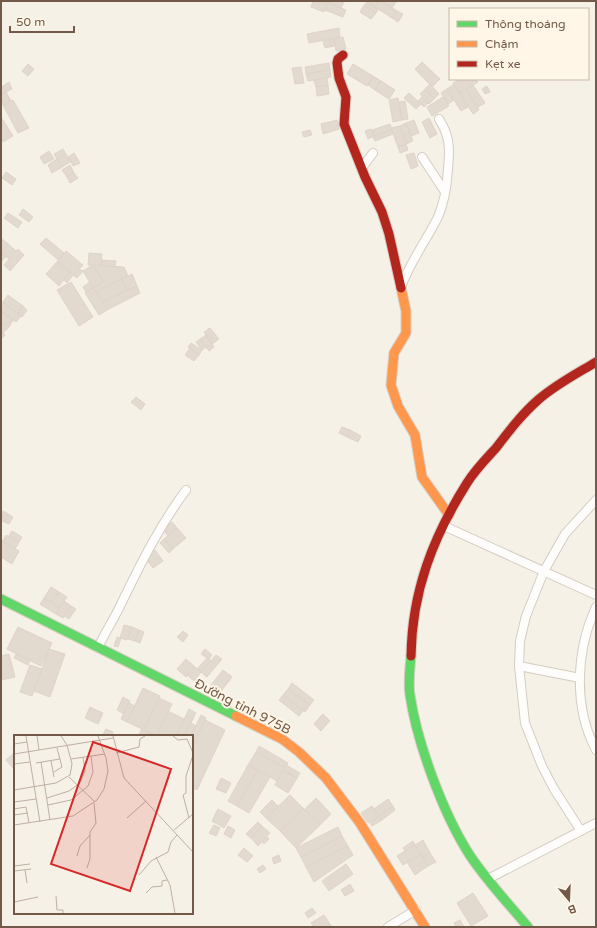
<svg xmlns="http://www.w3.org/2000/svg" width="597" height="928" font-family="'Varela Round',sans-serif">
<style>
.building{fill:#e2d9cf;stroke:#dfd4c9}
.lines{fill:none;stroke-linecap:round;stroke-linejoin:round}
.street-casing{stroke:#d5ccc2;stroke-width:10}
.fast-casing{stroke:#d6cdc4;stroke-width:11}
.slow-casing{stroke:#d6cdc4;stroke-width:11}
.jam-casing{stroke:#d6cdc4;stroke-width:11}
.street{stroke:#fefdfb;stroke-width:8}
.fast{stroke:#63d668;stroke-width:9}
.slow{stroke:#ff974d;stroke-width:9}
.jam{stroke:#b3261e;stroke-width:9}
.labels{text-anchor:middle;stroke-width:4;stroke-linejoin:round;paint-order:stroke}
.street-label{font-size:13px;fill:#735948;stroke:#fff6e7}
.inset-road{fill:none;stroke:#beafa2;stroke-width:1}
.view{fill:#d62828;fill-opacity:0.15;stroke:#d62828;stroke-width:2}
.inset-edge{fill:none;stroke:#735948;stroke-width:2}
</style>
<rect width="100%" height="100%" fill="#f6f1e7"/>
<g class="building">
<polygon points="313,1 328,3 324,12 311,7"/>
<polygon points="329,1 340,1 344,2 341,8 328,3"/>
<polygon points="367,1 379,1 375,7"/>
<polygon points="379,1 382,1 397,11 392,18 375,7"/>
<polygon points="382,1 397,1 392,8"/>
<polygon points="367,2 378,9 376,13 364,5"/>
<polygon points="328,3 346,10 343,17 325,10"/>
<polygon points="364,5 376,13 371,19 360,12"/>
<polygon points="397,11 403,14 398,22 392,18"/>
<polygon points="339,28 340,37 309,43 307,34"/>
<polygon points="343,37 346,49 336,51 334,39"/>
<polygon points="334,39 335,46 325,48 323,41"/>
<polygon points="422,62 440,79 432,87 415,69"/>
<polygon points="329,63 330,70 306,74 305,67"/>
<polygon points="28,64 34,69 28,76 22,71"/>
<polygon points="353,64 373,76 367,86 347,74"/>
<polygon points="301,67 304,83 295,84 292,68"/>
<polygon points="330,70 331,77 308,81 306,74"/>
<polygon points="373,76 381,81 375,90 368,85"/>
<polygon points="327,78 328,85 316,87 314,80"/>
<polygon points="459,79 476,79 478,82 460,93 453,83"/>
<polygon points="381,81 395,90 389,99 375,90"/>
<polygon points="9,82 12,89 6,92 3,86"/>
<polygon points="430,84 439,94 434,99 425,89"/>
<polygon points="454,84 468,107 461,111 447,89"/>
<polygon points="328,85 329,94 317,96 316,87"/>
<polygon points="473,85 485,103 478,107 466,89"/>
<polygon points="3,86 6,92 1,95 1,87"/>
<polygon points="487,86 490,92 485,94 482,89"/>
<polygon points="425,89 434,99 429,104 420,94"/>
<polygon points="447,89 454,100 448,104 441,93"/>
<polygon points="466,89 479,110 473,114 460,93"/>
<polygon points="6,92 11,101 3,105 1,95"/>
<polygon points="409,93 421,104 416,109 404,98"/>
<polygon points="422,97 428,103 424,107 418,101"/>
<polygon points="443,97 449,106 432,116 427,107"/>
<polygon points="398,98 402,120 393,122 389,100"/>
<polygon points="13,100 29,128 18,133 3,105"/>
<polygon points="405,101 408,119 402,120 399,102"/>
<polygon points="1,117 13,136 3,142 1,138"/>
<polygon points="429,118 437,134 430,138 422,122"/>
<polygon points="337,120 339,129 323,134 321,124"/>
<polygon points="414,120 419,133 411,136 406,123"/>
<polygon points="406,123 410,133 403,136 400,126"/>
<polygon points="390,124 392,130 374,136 372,130"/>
<polygon points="400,126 406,144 398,147 391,128"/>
<polygon points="371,129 374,136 368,139 365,131"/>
<polygon points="310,130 312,135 304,137 302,132"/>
<polygon points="392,130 393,134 375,141 373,137"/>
<polygon points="410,133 413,141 406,144 403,136"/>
<polygon points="406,144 408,150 400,153 398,147"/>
<polygon points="63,149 66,154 57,159 54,154"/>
<polygon points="49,151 54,159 44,164 40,157"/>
<polygon points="74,153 80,163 73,166 68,157"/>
<polygon points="414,153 418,166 411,169 406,155"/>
<polygon points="66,154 70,162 62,167 57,159"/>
<polygon points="57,159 62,167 52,173 48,165"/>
<polygon points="70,165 74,173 67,177 62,170"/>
<polygon points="6,172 16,179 12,185 2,178"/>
<polygon points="74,173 78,178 70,183 67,177"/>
<polygon points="23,209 33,217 29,222 19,215"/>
<polygon points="8,213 22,222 18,228 4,218"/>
<polygon points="1,238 16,251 9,259 1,252"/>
<polygon points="46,238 64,253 58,260 40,244"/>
<polygon points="18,249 24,255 10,271 4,265"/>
<polygon points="66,251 83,265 73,275 57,262"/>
<polygon points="1,252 6,256 1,262"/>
<polygon points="89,253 102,254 101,266 88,265"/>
<polygon points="102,260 116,261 115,267 101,266"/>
<polygon points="57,262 70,272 59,286 46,274"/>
<polygon points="93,265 124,267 128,276 96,292 93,288 103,282"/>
<polygon points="93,265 103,282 93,288 83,271"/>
<polygon points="79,269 83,271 77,278 73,275"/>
<polygon points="70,272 73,275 67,283 64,280"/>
<polygon points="132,274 137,286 127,290 122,279"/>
<polygon points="122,279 127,290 102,302 96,292"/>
<polygon points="71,282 93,317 79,326 57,290"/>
<polygon points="90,282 93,288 86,292 83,287"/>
<polygon points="137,286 140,293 107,310 102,302"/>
<polygon points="93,288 107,310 99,315 85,293"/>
<polygon points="8,295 23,306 18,314 3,302"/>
<polygon points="1,301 21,316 16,322 1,311"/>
<polygon points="23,306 27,310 22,317 18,314"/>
<polygon points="1,311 13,320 9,327 1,321"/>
<polygon points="1,321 9,327 3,333 1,331"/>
<polygon points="210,328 219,339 212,344 204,332"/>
<polygon points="1,331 5,335 1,339"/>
<polygon points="206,335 214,347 209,351 200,339"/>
<polygon points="200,339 206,347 202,350 196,342"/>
<polygon points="191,343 202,350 199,355 188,347"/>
<polygon points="190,348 199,355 194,361 185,355"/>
<polygon points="136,397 145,404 141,410 131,402"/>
<polygon points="342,427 350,430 347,437 339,433"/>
<polygon points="350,430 361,436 358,442 347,437"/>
<polygon points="3,511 8,514 4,522 1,520"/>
<polygon points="8,514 13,517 9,524 4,522"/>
<polygon points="172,522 177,528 168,536 163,529"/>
<polygon points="177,528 186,538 173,549 164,539"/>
<polygon points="12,531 22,537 19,542 9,536"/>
<polygon points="6,535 19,542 15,549 2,542"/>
<polygon points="164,539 173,549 169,553 160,543"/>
<polygon points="1,541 19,551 12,564 1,557"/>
<polygon points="155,550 163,561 153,568 145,558"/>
<polygon points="51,587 59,592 51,603 44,598"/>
<polygon points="59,592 67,597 59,608 51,603"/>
<polygon points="44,598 59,608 56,614 40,604"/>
<polygon points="64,601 71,606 63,618 56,614"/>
<polygon points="71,606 76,609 69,619 64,616"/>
<polygon points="124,625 132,627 127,640 120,638"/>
<polygon points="18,627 52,643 41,666 7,649"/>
<polygon points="132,627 139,630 135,641 128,639"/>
<polygon points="139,630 144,632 140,643 135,641"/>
<polygon points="183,631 188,635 183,642 177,637"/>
<polygon points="117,637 121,638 118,647 114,646"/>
<polygon points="49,649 65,654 50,697 34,691"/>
<polygon points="205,649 212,655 209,659 201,654"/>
<polygon points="9,654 15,677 1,680 1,656"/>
<polygon points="16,654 30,661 28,665 14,658"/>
<polygon points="216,655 222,659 207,677 201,672"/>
<polygon points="207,658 211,661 201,672 197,669"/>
<polygon points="186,659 195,667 186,677 177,669"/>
<polygon points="30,665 42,669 32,696 20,692"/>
<polygon points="195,667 201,672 194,681 187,675"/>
<polygon points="223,670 232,677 219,694 210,686"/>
<polygon points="292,683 314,700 310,705 288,689"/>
<polygon points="143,688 160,696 144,730 127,722"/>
<polygon points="288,689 310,705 305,712 283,695"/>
<polygon points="283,695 303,711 299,716 279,700"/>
<polygon points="123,697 130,701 124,714 117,710"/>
<polygon points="159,698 172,704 156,736 144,730"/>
<polygon points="129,703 135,706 127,722 121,719"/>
<polygon points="90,707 103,713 98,724 85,718"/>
<polygon points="189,709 196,713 184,736 176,736"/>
<polygon points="168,711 184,719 176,736 157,736"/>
<polygon points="323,714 330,721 327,724 320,717"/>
<polygon points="201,715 206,718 192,747 191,736"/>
<polygon points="320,717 327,724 321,731 314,724"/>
<polygon points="205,720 225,730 197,790 192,787 192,747"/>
<polygon points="191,723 196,726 191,736 184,736"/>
<polygon points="106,729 113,732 111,736 102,736"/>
<polygon points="142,729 156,736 138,736"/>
<polygon points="259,746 288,763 285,768 256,752"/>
<polygon points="256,752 285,768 277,781 248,765"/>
<polygon points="14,753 15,766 13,768 6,760"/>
<polygon points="248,765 258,770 237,806 228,801"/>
<polygon points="286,765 300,773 297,778 283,770"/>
<polygon points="258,770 270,777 249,813 237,806"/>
<polygon points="283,770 297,778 288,793 275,785"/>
<polygon points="221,778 231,783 226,793 216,789"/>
<polygon points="290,795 303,808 280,831 266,818"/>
<polygon points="316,798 331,814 320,825 304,810"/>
<polygon points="388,799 393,806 379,816 374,809"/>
<polygon points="272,800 278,806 266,818 260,812"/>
<polygon points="372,806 379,816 368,823 361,813"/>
<polygon points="393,806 395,810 382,820 379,816"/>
<polygon points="303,808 320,825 296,848 280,831"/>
<polygon points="218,809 231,816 224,828 212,821"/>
<polygon points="379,816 382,820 372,826 370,823"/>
<polygon points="258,822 262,826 251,838 246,834"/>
<polygon points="214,825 220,828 216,836 209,833"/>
<polygon points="228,826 235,830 231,838 224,834"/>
<polygon points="262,826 270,833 258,846 251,838"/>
<polygon points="338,827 342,836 301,857 296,848"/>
<polygon points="342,836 348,846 306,867 301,857"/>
<polygon points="267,837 269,839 264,844 262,841"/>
<polygon points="423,840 430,853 423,857 415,845"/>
<polygon points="413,841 415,845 405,851 403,848"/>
<polygon points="415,845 421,854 403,865 397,856"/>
<polygon points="348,846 353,855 314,882 306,867"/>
<polygon points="244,848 253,856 247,862 238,855"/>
<polygon points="430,853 436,862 428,866 423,857"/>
<polygon points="421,854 428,866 415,875 407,862"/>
<polygon points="279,855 281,861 274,864 272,858"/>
<polygon points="346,864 353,874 329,891 322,881"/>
<polygon points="263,865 266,869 260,873 257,869"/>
<polygon points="350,884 354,891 345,896 341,890"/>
<polygon points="473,893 488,916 471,926 457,903"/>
<polygon points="312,908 316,913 308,918 305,913"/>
<polygon points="324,915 332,927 314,927 311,923"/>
<polygon points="460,920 464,927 456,927 454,923"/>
</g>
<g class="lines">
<g class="street-casing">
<g id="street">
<polyline points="422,157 445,192"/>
<polyline points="361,169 373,153"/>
<path d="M 401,287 C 410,262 426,241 438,217 C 445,201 447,185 448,169 C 450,149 450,136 439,119"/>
<polyline points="444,526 596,595"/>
<path d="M 596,607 C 576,650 573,707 596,750"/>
<path d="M 98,648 C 105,632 115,618 122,602 C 141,563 160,525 186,490"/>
<polyline points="519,666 580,678"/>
<polyline points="581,831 554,789 542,766 525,723 519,666 520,641 526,616 544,571 565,534 596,500"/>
<polyline points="488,879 596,823"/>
<polyline points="388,927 416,910"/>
</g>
</g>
<g class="fast-casing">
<g id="fast">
<polyline points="1,599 236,716"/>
<path d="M 411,656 C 410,668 408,683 410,695 C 417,743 443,813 469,854 C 486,880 508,903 528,927"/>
</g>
</g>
<g class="slow-casing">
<g id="slow">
<polyline points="401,288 406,311 406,333 394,353 391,385 398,406 415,435 422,477 449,515"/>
<polyline points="236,716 282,739 299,752 326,778 360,823 425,927"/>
</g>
</g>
<g class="jam-casing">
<g id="jam">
<polyline points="343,55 338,59 337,63 339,78 346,97 344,124 365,177 382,212 389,234 401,288"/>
<path d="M 411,656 C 412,591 433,537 467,483 C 475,470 486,459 496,448 C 509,431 522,414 538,400 C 555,385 576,374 596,362"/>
</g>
</g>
<use href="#street" class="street"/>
<use href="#fast" class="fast"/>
<use href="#slow" class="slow"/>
<use href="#jam" class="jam"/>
</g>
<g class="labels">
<g class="street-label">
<text transform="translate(243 706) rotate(27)" y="5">Đường tỉnh 975B</text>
</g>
</g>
<g transform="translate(14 735)">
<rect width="179" height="179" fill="#f6f1e7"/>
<path class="inset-road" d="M 12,1 L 26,87M 23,1 L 25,15M 99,1 L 110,43 L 179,117M 159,1 L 164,5 L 173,4 L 179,18M 0,9 L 13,7M 102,18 L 125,12 L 126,4 L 131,1M 0,19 L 99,3M 57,24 L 91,19M 37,26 L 40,42M 27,27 L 36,85M 22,28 L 46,24M 0,29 L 16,27M 40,37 L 48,32 L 43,13M 55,42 L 81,67M 0,55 L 42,48 L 56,40 L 58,29 L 53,10 L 47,1M 33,63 L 55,56 L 66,48 L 71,36 L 69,22M 0,67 L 22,64M 34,70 L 57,65 L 74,51 L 79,37 L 77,21M 0,74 L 12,72 L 15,88M 0,80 L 14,78M 113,83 L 132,66M 175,83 L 169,60 L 172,58 L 172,41 L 179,20M 0,90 L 59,81 L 83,65 L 90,54 L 94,36 L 92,23 L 84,1M 160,95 L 179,79M 63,121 L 66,111 L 76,100M 142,122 L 156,150 L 161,178M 0,131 L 16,129M 73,133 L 76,124 L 76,97 L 82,88 L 80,68M 11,135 L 13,148M 0,136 L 17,134M 125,140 L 137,126 L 154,117 L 157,107 L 163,100M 132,158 L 138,152 L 148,151 L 148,146 L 153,145M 42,161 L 43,175 L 49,175 L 49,178M 0,167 L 24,162"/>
<path class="view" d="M 79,7 L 157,34 L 116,156 L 37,129 Z"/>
<rect width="179" height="179" class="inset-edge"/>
</g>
<rect width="597" height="928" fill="none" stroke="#735948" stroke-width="4"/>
<rect x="449" y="8" width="140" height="72" fill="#fff6e7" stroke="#c7b7a7"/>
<rect x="457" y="21" width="20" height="6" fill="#63d668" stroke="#c7b7a7"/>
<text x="485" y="28" font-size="12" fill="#735948">Thông thoáng</text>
<rect x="457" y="41" width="20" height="6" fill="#ff974d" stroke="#c7b7a7"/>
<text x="485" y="48" font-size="12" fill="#735948">Chậm</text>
<rect x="457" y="61" width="20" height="6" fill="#b3261e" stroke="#c7b7a7"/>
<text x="485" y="68" font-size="12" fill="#735948">Kẹt xe</text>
<g transform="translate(569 900) rotate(161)" stroke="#fff6e7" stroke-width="3" paint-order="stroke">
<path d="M0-3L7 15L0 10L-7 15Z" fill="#735948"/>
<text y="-6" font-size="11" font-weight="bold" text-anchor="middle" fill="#735948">B</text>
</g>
<path d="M10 26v6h64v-6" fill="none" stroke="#735948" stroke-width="2"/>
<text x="16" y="26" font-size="12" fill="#735948" stroke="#fff6e7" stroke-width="3" paint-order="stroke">50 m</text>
</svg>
